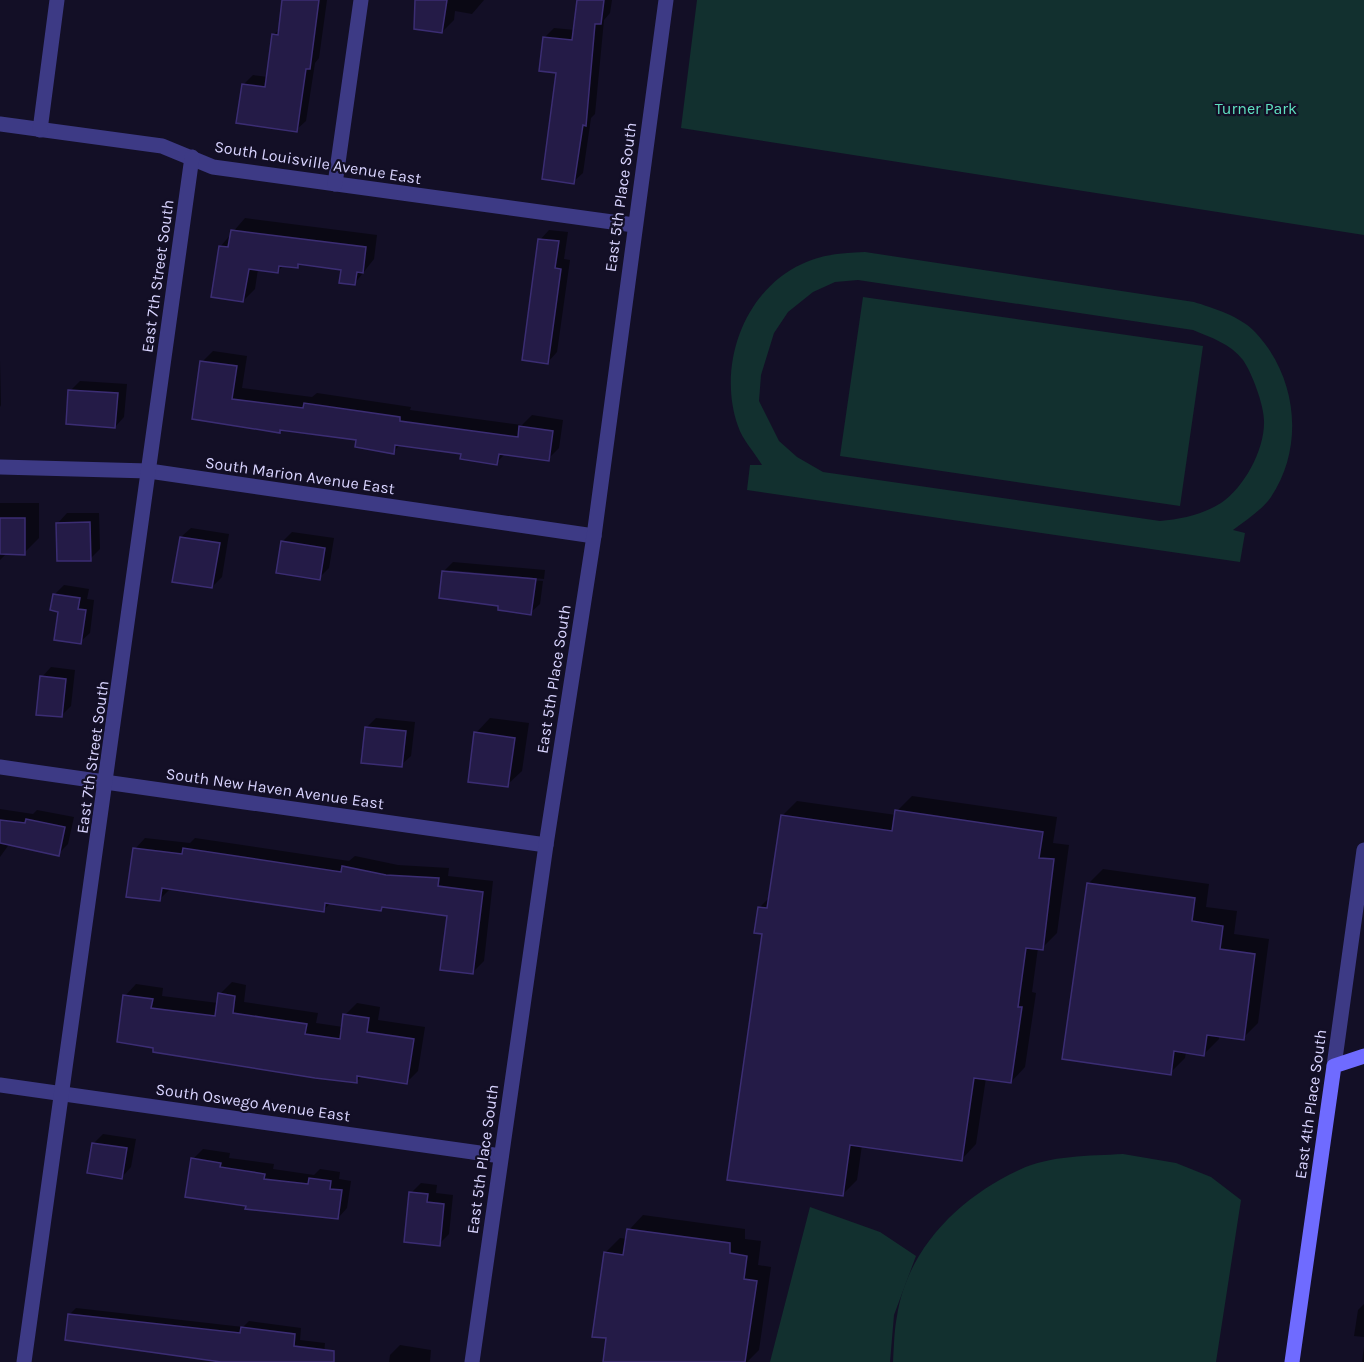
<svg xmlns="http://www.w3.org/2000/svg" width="1364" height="1362" font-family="Karla,sans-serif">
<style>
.green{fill:#12302f;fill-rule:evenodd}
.shadow{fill:#0007}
.building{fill:#241b47;stroke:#3b2d73;stroke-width:1.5}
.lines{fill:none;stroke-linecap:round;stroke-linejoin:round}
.street{stroke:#3d3a85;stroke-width:15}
.secondary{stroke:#6f6bff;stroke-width:15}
.labels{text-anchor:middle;stroke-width:4.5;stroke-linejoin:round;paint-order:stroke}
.park-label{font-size:16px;fill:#5fe0c0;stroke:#130f26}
.street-label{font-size:16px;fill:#d9d4ff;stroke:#130f26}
</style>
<rect width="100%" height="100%" fill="#130f26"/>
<g class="green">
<polygon points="697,0 1364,0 1364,235 681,128"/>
<path d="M 865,252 L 1194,302 C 1213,308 1240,316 1255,332 C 1297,376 1305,446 1271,497 C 1262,510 1246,520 1233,530 L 1245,533 L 1240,562 L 747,490 L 750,465 L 762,465 C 755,453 742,439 738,426 C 717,367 743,291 802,264 C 823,254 842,253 865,252 ZM 858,280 L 1193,330 C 1210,337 1231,344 1243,360 C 1252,373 1264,405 1264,421 C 1265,449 1244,488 1221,503 C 1202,515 1181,519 1160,521 L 823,472 L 797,457 L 779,441 L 759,401 L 761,375 L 774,333 L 788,312 L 813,292 L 835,282 Z"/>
<polygon points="863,297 1203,346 1180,506 840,456"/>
<path d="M 1123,1154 L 1176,1163 L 1211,1177 L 1241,1200 L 1216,1362 L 893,1362 C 894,1347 894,1331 897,1316 C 907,1249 960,1197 1019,1170 C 1051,1155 1089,1156 1123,1154 Z"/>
<polygon points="810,1207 880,1232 916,1256 894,1315 890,1362 770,1362"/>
</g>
<g class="shadow">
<polygon points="285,0 327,0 319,58 315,63 306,121 296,130 244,84 253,75 268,77 273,35 281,28"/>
<polygon points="416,0 484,0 472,14 455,11 454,20 442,32 414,14"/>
<polygon points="579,0 612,0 610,13 604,20 595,114 591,118 583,173 573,182 558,72 544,38 554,28 575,30"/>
<polygon points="245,218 377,235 374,259 355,283 342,268 301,263 297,266 284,265 278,271 258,269 255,289 243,301 220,247"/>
<polygon points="549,230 568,232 564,259 570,260 557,352 548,362 540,240"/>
<polygon points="213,351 247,356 242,388 312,397 317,393 411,407 410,410 522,425 532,415 563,420 559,448 548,459 506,453 496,463 462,453 401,444 393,452 358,439 282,428 279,431 194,418 202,362"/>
<polygon points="0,360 1,405 0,407"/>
<polygon points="80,381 127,384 124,417 115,427 70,391"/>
<polygon points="0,503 39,503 39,538 24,553 7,553 0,560"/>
<polygon points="67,513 99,513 100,549 90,559 58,523"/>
<polygon points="191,528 229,534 222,577 212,587 181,537"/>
<polygon points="292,532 334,538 329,568 319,578 283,541"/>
<polygon points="453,562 545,570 544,579 450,570 450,573 543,581 540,604 530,613 500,604 444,571"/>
<polygon points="64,585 89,589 87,599 94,600 90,633 80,642 60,610 54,595"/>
<polygon points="51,667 75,670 71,706 61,716 42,677"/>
<polygon points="376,718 415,722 411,756 401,765 366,728"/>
<polygon points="490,718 529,723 522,771 507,785 476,733"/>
<polygon points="912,796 1057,817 1053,843 1069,845 1057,933 1042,948 1038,948 1032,992 1036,993 1025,1067 1011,1082 986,1078 976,1144 962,1159 862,1145 857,1180 842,1195 763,933 759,908 771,896 782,816 797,801 896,815 897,811"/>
<polygon points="0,809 33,814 37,810 74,817 68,844 58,854 10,843 0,857"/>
<polygon points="145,838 190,843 195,838 349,861 355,856 398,865 449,868 448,876 493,881 484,961 473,972 448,914 385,905 381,910 331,903 323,910 170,889 159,900 135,849"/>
<polygon points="1103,869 1209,884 1206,907 1237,911 1234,934 1269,939 1258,1023 1243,1038 1219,1035 1219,1039 1204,1054 1186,1052 1185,1058 1170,1073 1088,884"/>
<polygon points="232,982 246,985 244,1002 318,1013 316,1023 343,1027 345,1015 357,1003 380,1007 378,1020 425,1027 418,1071 407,1082 362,1076 356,1082 155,1046 125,996 136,984 163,988 162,996 218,1003 220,994"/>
<polygon points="103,1134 136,1139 131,1167 122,1177 93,1144"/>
<polygon points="203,1149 230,1153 229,1158 274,1164 273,1169 314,1175 320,1169 340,1172 339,1179 351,1181 347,1208 338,1218 247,1205 193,1159"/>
<polygon points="421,1183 437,1185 436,1193 453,1195 449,1234 439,1244 411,1193"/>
<polygon points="643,1215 745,1229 745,1239 761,1241 758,1265 771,1267 759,1350 747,1362 605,1362 608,1337 605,1253 620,1238 627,1239 629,1230"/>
<polygon points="1364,1304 1364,1337 1354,1336 1358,1310"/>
<polygon points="76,1308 243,1327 249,1321 301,1328 300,1340 325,1343 323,1362 222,1362 70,1314"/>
<polygon points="400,1345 431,1350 430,1362 389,1362 390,1355"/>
<polygon points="1364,1347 1364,1362 1362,1362"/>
</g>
<g class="building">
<polygon points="282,0 319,0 310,69 306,69 297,132 236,123 242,84 265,87 272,34 278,35"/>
<polygon points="415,0 447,0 442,33 414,29"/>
<polygon points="577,0 604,0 601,24 595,24 586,126 583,125 574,184 542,179 556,73 539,71 543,37 572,40"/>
<polygon points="231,230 366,247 363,273 357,272 355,285 339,283 341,270 298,264 298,268 279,266 278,273 249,269 243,302 211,297 219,246 228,247"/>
<polygon points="538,239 559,241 555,268 561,269 548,364 522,360"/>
<polygon points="200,361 237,366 232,399 303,408 304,403 400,417 400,421 518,437 519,426 553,431 549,461 499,454 497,465 460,459 461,454 395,445 394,454 355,447 356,440 280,430 280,433 192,419"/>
<polygon points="68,390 118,393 115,428 66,424"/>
<polygon points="0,518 25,518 25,555 0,554"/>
<polygon points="90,522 91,561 57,561 56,523"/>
<polygon points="180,537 220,543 212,588 172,582"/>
<polygon points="281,541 325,548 320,580 276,573"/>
<polygon points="442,571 536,579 531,615 498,610 498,606 439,598"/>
<polygon points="53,594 80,598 78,609 86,610 81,644 54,640 58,612 50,610"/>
<polygon points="40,676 66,679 62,717 36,715"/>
<polygon points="365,727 406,731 402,767 361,763"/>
<polygon points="474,732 515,738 508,787 468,782"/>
<polygon points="895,810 1043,832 1039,858 1054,859 1043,950 1026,948 1018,1007 1022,1007 1011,1083 974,1078 962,1161 850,1145 843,1196 727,1180 762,934 754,933 758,907 767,908 781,815 892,831"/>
<polygon points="26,819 65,827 59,856 0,843 0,820 25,823"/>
<polygon points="133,848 182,854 183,848 341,872 342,866 386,875 439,878 438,886 483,892 473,974 440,970 447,916 382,907 381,911 325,903 324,912 162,888 160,901 126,897"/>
<polygon points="1087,883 1195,898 1192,921 1223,926 1220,949 1255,954 1244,1040 1207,1035 1204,1056 1174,1051 1171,1075 1062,1059"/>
<polygon points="218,993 235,996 233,1013 307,1024 305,1034 340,1039 343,1014 369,1018 367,1032 414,1039 407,1084 357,1076 357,1083 315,1078 153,1052 153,1048 117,1042 123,995 153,999 151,1008 215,1016"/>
<polygon points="92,1143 127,1148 122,1179 87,1173"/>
<polygon points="191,1158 221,1163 220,1167 265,1174 264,1179 308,1184 309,1178 331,1181 330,1189 342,1190 338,1219 245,1209 246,1206 185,1197"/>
<polygon points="409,1192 428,1194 427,1202 444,1204 440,1246 404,1242"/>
<polygon points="627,1229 730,1243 730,1253 747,1256 744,1279 757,1281 745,1362 603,1362 606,1338 592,1337 604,1252 623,1255"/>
<polygon points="68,1314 240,1333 241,1327 295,1334 294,1346 334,1351 334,1362 221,1362 65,1340"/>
</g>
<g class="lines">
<g class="street">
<polyline points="0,124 162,146 213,167 634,225"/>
<polyline points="40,130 57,0"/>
<polyline points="335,184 361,0"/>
<polyline points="0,467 149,471 594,536"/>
<polyline points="0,767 546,845"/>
<polyline points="1334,1066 1364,850"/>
<polyline points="0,1085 501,1156"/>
<polyline points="24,1362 192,157"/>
<polyline points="472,1362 546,845 594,536 666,0"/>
</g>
<polyline class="secondary" points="1292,1362 1334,1066 1364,1056"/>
</g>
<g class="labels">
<g class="park-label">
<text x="1256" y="114">Turner Park</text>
</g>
<g class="street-label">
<text transform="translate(318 162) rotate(9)" y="6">South Louisville Avenue East</text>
<text transform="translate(620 197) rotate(-82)" y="6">East 5th Place South</text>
<text transform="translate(157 276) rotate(-82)" y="6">East 7th Street South</text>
<text transform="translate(300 475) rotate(8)" y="6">South Marion Avenue East</text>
<text transform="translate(553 679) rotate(-81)" y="6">East 5th Place South</text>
<text transform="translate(92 757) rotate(-82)" y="6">East 7th Street South</text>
<text transform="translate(275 788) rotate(8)" y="6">South New Haven Avenue East</text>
<text transform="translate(253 1102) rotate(8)" y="6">South Oswego Avenue East</text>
<text transform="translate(1310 1104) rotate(-82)" y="6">East 4th Place South</text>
<text transform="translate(482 1159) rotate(-82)" y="6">East 5th Place South</text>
</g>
</g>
</svg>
